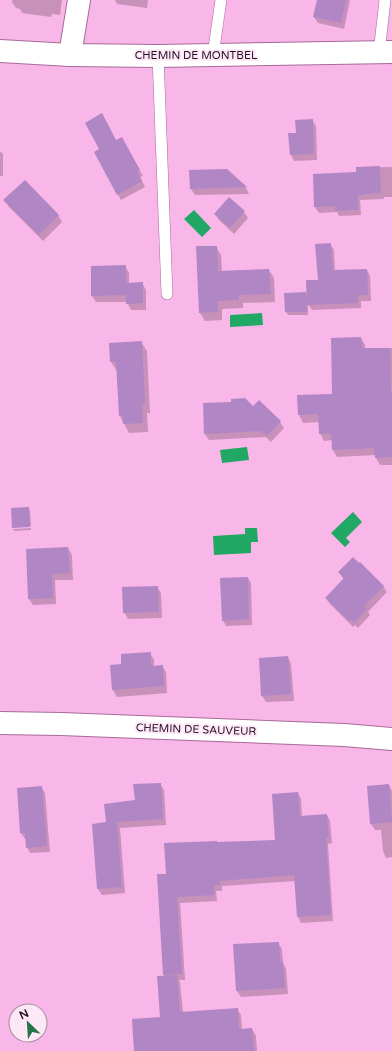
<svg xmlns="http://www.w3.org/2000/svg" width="392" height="1051" font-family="'Varela Round',sans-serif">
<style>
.water{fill:#20a864}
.shadow{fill:#0003}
.building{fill:#b186c4}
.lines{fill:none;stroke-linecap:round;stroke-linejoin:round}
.service-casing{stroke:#a76a9a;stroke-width:12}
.minor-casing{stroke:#a76a9a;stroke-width:24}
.service{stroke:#fff;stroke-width:11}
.minor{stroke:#fff;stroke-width:22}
.labels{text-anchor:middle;stroke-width:4;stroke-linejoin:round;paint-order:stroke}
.street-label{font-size:11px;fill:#240c1f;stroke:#fde8f8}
</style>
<rect width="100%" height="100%" fill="#f9b6e9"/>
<g class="water">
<polygon points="194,210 211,228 202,237 184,219"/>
<polygon points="262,313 263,325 230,327 230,315"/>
<polygon points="247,447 249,460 222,463 220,450"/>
<polygon points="353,512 362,522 346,538 350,542 345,547 331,533"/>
<polygon points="245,528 257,528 258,542 251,542 251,553 214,555 213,536 245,534"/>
</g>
<g class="shadow">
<polygon points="12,0 62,0 60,15 52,14 51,17 22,13 20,9 16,8 12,2"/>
<polygon points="115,0 148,0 147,8 117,4"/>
<polygon points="318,0 350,0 344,29 318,23 314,17"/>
<polygon points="312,120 316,126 317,160 294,161 291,155 289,134 297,134"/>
<polygon points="121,138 143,176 140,177 145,187 121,200 95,153"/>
<polygon points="0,151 3,154 3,176 0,176"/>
<polygon points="392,167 392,197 384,197 384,199 360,200 361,215 339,216 337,212 319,213 315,207 314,175 357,173 357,168"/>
<polygon points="227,170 246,188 249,194 195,195 191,189"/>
<polygon points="229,198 244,212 248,218 234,234 219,220 215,214"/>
<polygon points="5,201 58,215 62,222 43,241 9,207"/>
<polygon points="330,244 334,250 335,271 367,270 370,276 371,301 361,301 361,308 312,310 308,304 308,315 288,315 286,312 285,294 306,293 308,296 319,281"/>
<polygon points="216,247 221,255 222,272 269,270 274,278 275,302 243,303 243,308 222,309 222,320 205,321 200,313"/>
<polygon points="125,266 129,273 129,284 142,283 146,290 146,310 131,310 127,302 96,302 92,296"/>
<polygon points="361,338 365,345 365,349 392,348 392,465 380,465 376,458 376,455 337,457 333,450 332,440 324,441 320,433 319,422 303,423 299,415 298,396 334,395"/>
<polygon points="141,342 147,351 150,413 147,413 148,432 129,433 120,416 117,371 111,362 110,344"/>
<polygon points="254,408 280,422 284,428 271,442 266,437 209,440 205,434"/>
<polygon points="28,508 30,511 31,526 13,527 13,528 12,509"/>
<polygon points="31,528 31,530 14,531 13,529"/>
<polygon points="68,548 72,555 73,580 55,580 56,604 33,605 29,599"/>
<polygon points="339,572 383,586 387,592 368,612 370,615 358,628 355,625 353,627 330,604 326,598 344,580"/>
<polygon points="248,578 251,583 252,625 226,626 223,620"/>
<polygon points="157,587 161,593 162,618 128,619 124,612"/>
<polygon points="150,653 154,660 154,666 162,666 166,672 167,693 117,697 113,690 111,666 122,665"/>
<polygon points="288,657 291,664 294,701 266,702 262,696"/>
<polygon points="160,784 164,790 166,825 120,828 125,893 102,895 98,889 107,823"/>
<polygon points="389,785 392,791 392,857 386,858 383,851 381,830 375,830 371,824 368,787"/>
<polygon points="41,787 45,793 50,852 30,853 27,847 26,839 25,839 21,833"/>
<polygon points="298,793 301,799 302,817 327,815 330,821 332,843 328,844 333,921 301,923 298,917 296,881 222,886 222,891 216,891 217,901 180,903 185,980 179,980 180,982 183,1013 237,1009 241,1015 242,1030 252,1029 256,1036 257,1051 135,1051 161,1018 165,976 164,975 158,875 167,875 218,843 276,841"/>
<polygon points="278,943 282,949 283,963 286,969 288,994 241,997 237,991"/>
</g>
<g class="building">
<polygon points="317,0 346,0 341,23 313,17"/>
<polygon points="102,113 116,140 122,137 140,170 137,171 142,181 117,195 94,152 99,149 85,123"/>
<polygon points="313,119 314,154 290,155 288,133 296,133 295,120"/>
<polygon points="380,166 381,193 358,195 358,210 335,211 335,206 314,207 313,174 356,172 356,167"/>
<polygon points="227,169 247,187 190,189 189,170"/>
<polygon points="25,180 59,215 39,235 3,200"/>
<polygon points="229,197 245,211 230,228 214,214"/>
<polygon points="331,243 333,270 367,269 368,295 358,295 358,303 307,305 306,280 318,280 315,244"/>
<polygon points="196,246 217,246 218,271 269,269 271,294 239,295 239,300 218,301 218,312 199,313"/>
<polygon points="126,265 126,291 126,283 143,282 143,303 126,304 126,295 91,296 91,266"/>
<polygon points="306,292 307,312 285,312 284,293"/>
<polygon points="361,337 362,348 390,348 391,392 392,392 392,457 375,458 374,448 332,450 331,433 319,434 318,414 298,415 297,395 332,394 331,338"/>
<polygon points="142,341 145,404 142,404 143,423 123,424 122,416 119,416 116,362 110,362 109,343"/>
<polygon points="245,398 253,406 259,400 281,421 267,436 261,431 204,434 203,403 231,402 231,399"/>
<polygon points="29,507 30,527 12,528 11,508"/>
<polygon points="68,547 70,573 52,574 53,598 28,599 26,549"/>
<polygon points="353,557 359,563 360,562 384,586 364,606 367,609 354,623 351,620 349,621 325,598 344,578 338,572"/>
<polygon points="248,577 249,619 222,621 220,578"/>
<polygon points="158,586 159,612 123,613 122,587"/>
<polygon points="151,652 151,666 163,665 164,686 112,690 110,665 121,664 121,654"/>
<polygon points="288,656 291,694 261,696 259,658"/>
<polygon points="161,783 163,819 117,822 122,887 97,889 92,824 106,822 104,804 135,800 133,784"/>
<polygon points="389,784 392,822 370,824 367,786"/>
<polygon points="42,786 47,846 26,848 25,833 20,833 17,788"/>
<polygon points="298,792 300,816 327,814 329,838 326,838 331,915 297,917 294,875 219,881 220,885 214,886 214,895 177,897 182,974 163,975 157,874 166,874 164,843 217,841 217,842 275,840 272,794"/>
<polygon points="279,942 280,962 283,962 285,988 236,991 233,944"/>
<polygon points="177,975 180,1012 238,1008 239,1029 252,1028 254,1051 134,1051 132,1019 160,1017 157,976"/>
</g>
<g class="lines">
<g class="service-casing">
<g id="service">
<polyline points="379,53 385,0"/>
<polyline points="213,55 221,0"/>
<polyline points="158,56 167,294"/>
</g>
</g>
<g class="minor-casing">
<g id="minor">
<polyline points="0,51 70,55 158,56 392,52"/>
<polyline points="70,55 79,0"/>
<polyline points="0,723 61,724 344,735 392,739"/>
</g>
</g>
<use href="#service" class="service"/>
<use href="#minor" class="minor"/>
</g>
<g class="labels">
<g class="street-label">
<text x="196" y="59">CHEMIN DE MONTBEL</text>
<text transform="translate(196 729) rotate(2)" y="4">CHEMIN DE SAUVEUR</text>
</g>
</g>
<g transform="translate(28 1023) rotate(335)"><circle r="19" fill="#fde8f8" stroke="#a690a1"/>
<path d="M0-3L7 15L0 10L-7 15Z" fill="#227648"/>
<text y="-6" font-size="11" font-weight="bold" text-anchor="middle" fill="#240c1f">N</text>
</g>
</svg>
